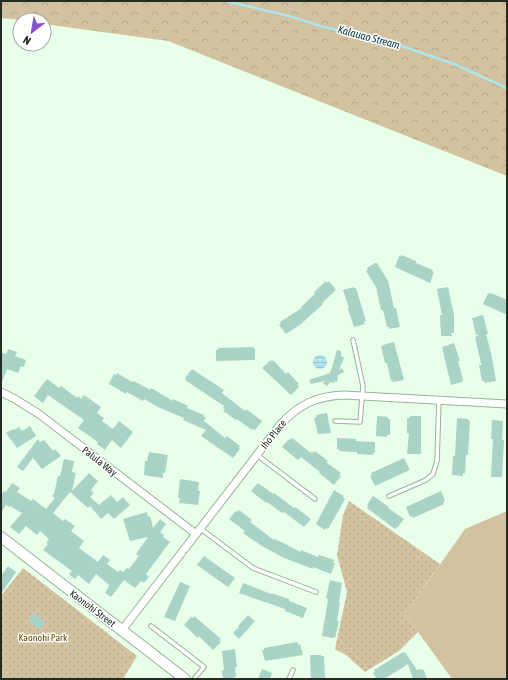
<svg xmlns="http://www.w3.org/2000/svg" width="508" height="680" font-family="'Asap Condensed',sans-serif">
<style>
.grass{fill:#d3c29f}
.forest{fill:url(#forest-crowns)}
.park{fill:url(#park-dots)}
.water{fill:url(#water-rules)}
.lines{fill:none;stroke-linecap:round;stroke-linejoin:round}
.stream{stroke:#afe5ed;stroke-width:2.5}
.building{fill:#aad3c8}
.lane-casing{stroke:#98b299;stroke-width:5.5}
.street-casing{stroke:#98b299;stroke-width:9}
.secondary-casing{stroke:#98b299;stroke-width:12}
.lane{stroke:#fff;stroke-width:3.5}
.street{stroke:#fff;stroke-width:7}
.secondary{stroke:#fff;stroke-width:10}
.labels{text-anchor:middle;stroke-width:3;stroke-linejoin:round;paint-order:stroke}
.street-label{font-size:10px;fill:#222c22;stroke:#fff}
.park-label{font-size:10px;fill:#614700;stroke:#fff}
.water-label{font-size:11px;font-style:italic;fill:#083c42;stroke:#fff}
</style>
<defs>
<pattern id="forest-crowns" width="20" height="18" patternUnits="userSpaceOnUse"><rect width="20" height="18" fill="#d3c29f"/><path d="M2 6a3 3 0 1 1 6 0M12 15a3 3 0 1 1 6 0" fill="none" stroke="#b5a789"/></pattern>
<pattern id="park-dots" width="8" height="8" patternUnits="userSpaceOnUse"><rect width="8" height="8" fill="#d3c29f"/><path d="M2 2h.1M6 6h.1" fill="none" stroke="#b5a789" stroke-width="1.8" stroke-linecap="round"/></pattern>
<pattern id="water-rules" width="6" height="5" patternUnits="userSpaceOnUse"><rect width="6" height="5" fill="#afe5ed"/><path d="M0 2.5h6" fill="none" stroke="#96c5cb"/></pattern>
</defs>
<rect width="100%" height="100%" fill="#e8ffe9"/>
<polygon class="grass" points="507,511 507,679 452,679 405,614 465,529"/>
<polygon class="forest" points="1,1 507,1 507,176 168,41 44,24 44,20 20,20 1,18"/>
<g class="park">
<polygon points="349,501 440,564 405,614 418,632 399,651 365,672 346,655 335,649 347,592 337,555 343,515"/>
<polygon points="23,568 137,656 123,679 1,679 1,596"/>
</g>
<circle class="water" cx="320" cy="362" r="7"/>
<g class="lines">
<polyline class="stream" points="226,1 289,16 324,27 387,41 454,64 507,88"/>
</g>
<g class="building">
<polygon points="401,255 416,261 416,263 433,270 432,271 434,272 430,283 395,267 399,256 401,257"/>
<polygon points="375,263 377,263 388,281 394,308 396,308 400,327 389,329 389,327 387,327 383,310 381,310 376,287 366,271 368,270 367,268"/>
<polygon points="326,281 327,283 329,281 336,290 322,303 323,304 301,324 286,334 279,325 281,323 280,322 302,308 301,307 315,294 314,292"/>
<polygon points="354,287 354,288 356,288 366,321 364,321 365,324 354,327 348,309 349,308 343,290"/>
<polygon points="448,287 454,315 454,333 451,333 452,336 441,336 440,315 442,315 437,289"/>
<polygon points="488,293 490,294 491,293 507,300 507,315 483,304"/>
<polygon points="483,315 488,334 486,334 491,353 496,381 485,383 484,381 482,381 479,365 482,365 481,363 475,337 479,335 476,335 472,318"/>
<polygon points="394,342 404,380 393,382 392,380 391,381 387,363 385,363 381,346 383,346 383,345"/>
<polygon points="454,343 460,361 458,361 463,380 462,382 451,385 442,347"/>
<polygon points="253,347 253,348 255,348 255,360 216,361 216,350 218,350 218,348"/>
<polygon points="8,349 17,352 15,356 26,360 24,367 21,366 18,373 7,369 1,384 1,352 6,354"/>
<polygon points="337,350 341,351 341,356 344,358 339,370 342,368 344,372 338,375 337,382 335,381 334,383 330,382 327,386 323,383 325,381 311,384 309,380 330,373 332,368"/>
<polygon points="271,360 272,362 273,360 286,374 288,372 299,384 297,385 299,387 291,395 262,368"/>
<polygon points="192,369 224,390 222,393 245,411 246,409 262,421 255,430 253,429 252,430 237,419 236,420 223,411 225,409 223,408 224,406 185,380 186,379 185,378"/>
<polygon points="117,373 132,382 134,381 150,390 151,388 173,401 173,399 188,406 187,408 204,415 204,417 206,417 204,421 225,438 227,436 240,446 239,448 240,449 233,458 201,436 206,430 183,420 184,418 158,407 144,399 143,401 127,392 126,394 109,384 114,374 116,375"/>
<polygon points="47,379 59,388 61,386 77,398 78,396 81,399 84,395 101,407 97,413 104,418 102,421 113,429 119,421 133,432 121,448 112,440 105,450 97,444 98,442 78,428 84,420 48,395 43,403 34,396"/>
<polygon points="327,413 331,433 318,434 314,418 317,417 316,415"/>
<polygon points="377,416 388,417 388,419 390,419 390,435 387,435 387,437 376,436"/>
<polygon points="410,416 421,416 421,454 407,454 409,433 407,433 407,418 410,418"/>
<polygon points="457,418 468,419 468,420 470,421 468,455 466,455 465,474 463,473 463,476 452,475 453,456 455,456"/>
<polygon points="492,420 503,421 502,440 504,440 502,477 491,477 493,439 491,439"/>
<polygon points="30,426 36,436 17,448 6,433 13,429 14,430 19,427 22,431"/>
<polygon points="292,438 311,453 312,451 313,453 315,451 328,461 326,462 341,473 339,475 341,476 334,485 319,473 320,472 301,457 298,460 282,447 289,439 290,440"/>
<polygon points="337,438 356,439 356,441 375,442 375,453 373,453 373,455 357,454 357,452 339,451 339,449 337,449"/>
<polygon points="38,439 40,442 44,440 53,451 55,449 61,456 42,469 33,458 23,471 17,467"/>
<polygon points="149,452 168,455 165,473 163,473 163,478 144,475 145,461 147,461"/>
<polygon points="404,458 410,470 375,486 370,476 372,475 371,473"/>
<polygon points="64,459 74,461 72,472 76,473 72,491 89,473 98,481 91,490 94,493 90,497 99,505 111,495 117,502 123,497 130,505 114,519 108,513 101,519 90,506 88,508 70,492 53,513 63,521 65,519 75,526 71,531 84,541 79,548 98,562 103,555 110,560 107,564 118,572 120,570 123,572 127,568 129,569 139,556 136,554 148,537 130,541 123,519 147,512 148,517 150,516 153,528 160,519 166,524 160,532 164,535 163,537 170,542 146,574 149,577 144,583 141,581 135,588 124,580 111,597 105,593 109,586 108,584 96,574 89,584 78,575 75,579 69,574 72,571 43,550 48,544 46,543 49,539 40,531 37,535 26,526 19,534 10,527 22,513 10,506 9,507 6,505 1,513 1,495 4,491 6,492 12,483 20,488 17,492 31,501 33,499 46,509 55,498 52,496 54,494 58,476 60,476"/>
<polygon points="180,479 199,482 198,491 200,491 198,505 179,503 180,498 178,498"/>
<polygon points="258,483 273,494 274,493 294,508 295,507 311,519 304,527 284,512 282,513 267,502 266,503 251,491"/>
<polygon points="334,490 344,496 343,497 345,499 328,529 326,528 325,530 316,524"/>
<polygon points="441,491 445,501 443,502 444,504 413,518 412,516 410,517 406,507"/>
<polygon points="373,496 389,507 388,508 404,519 397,528 396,527 395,529 367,508 368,506 367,505"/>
<polygon points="239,510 252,520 250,522 274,540 275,539 301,552 301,550 318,557 319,555 334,560 333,563 335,563 331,574 313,567 313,569 284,558 262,546 243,533 245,531 229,519 236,511 238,512"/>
<polygon points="204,556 235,578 228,587 197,565"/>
<polygon points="8,566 16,572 1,594 1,576"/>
<polygon points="330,580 342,583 339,602 340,602 337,621 339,621 335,638 333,637 333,638 322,636 328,599 326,598"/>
<polygon points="180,582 190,586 175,621 164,617"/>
<polygon points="243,583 271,594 271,593 289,599 289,601 307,608 303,618 285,611 285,609 239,593"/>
<polygon points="34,613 46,622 40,630 28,621"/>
<polygon points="248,615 255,621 239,639 233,633 239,627 238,626"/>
<polygon points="194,616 221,639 219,640 221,642 213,650 199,636 198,638 184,625 191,617 193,618"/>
<polygon points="298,642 298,645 300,644 303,655 265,661 262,650 264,650 264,648"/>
<polygon points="235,649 237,667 235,667 236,677 234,677 234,679 223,679 222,670 224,670 222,651"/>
<polygon points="403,652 404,653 405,652 417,670 421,669 422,670 424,670 427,679 413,679 408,664 384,679 377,679 373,673 375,672 374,670"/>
<polygon points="310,655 321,655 321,656 324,656 325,679 311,679"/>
<polygon points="262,669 272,673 270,679 258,679"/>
</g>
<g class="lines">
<g class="lane-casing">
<g id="lane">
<polyline points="335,421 360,422 363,386 353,340"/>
<polyline points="257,455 315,499"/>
<polyline points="389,496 426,480 433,474 437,461 439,400"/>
<polyline points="201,529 253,568 316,592"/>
<polyline points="151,626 204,667 194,679"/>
<polyline points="289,679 293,670"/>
</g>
</g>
<g class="street-casing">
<g id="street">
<polyline points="1,392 15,399 39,414 196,534"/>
<path d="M 122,630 L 280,425 C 299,404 317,396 344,395 L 507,404"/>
</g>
</g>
<g class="secondary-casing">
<polyline id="secondary" points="1,537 185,679"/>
</g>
<use href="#lane" class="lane"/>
<use href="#street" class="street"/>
<use href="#secondary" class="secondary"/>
</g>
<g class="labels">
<g class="street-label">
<text transform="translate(273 434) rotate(-51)" y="4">Iho Place</text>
<text transform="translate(100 461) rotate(38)" y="4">Palula Way</text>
<text transform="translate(93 608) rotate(37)" y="4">Kaonohi Street</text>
</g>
<g class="park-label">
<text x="43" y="641">Kaonohi Park</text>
</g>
<g class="water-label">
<text transform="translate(369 37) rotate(15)" y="4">Kalauao Stream</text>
</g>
</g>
<rect width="508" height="680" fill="none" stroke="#222c22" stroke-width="4"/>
<g transform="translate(32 32) rotate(211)"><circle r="19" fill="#ffffff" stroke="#a7aba7"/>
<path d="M0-3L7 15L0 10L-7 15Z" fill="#8455ce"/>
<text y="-6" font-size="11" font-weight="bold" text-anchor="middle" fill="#222c22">N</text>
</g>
</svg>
